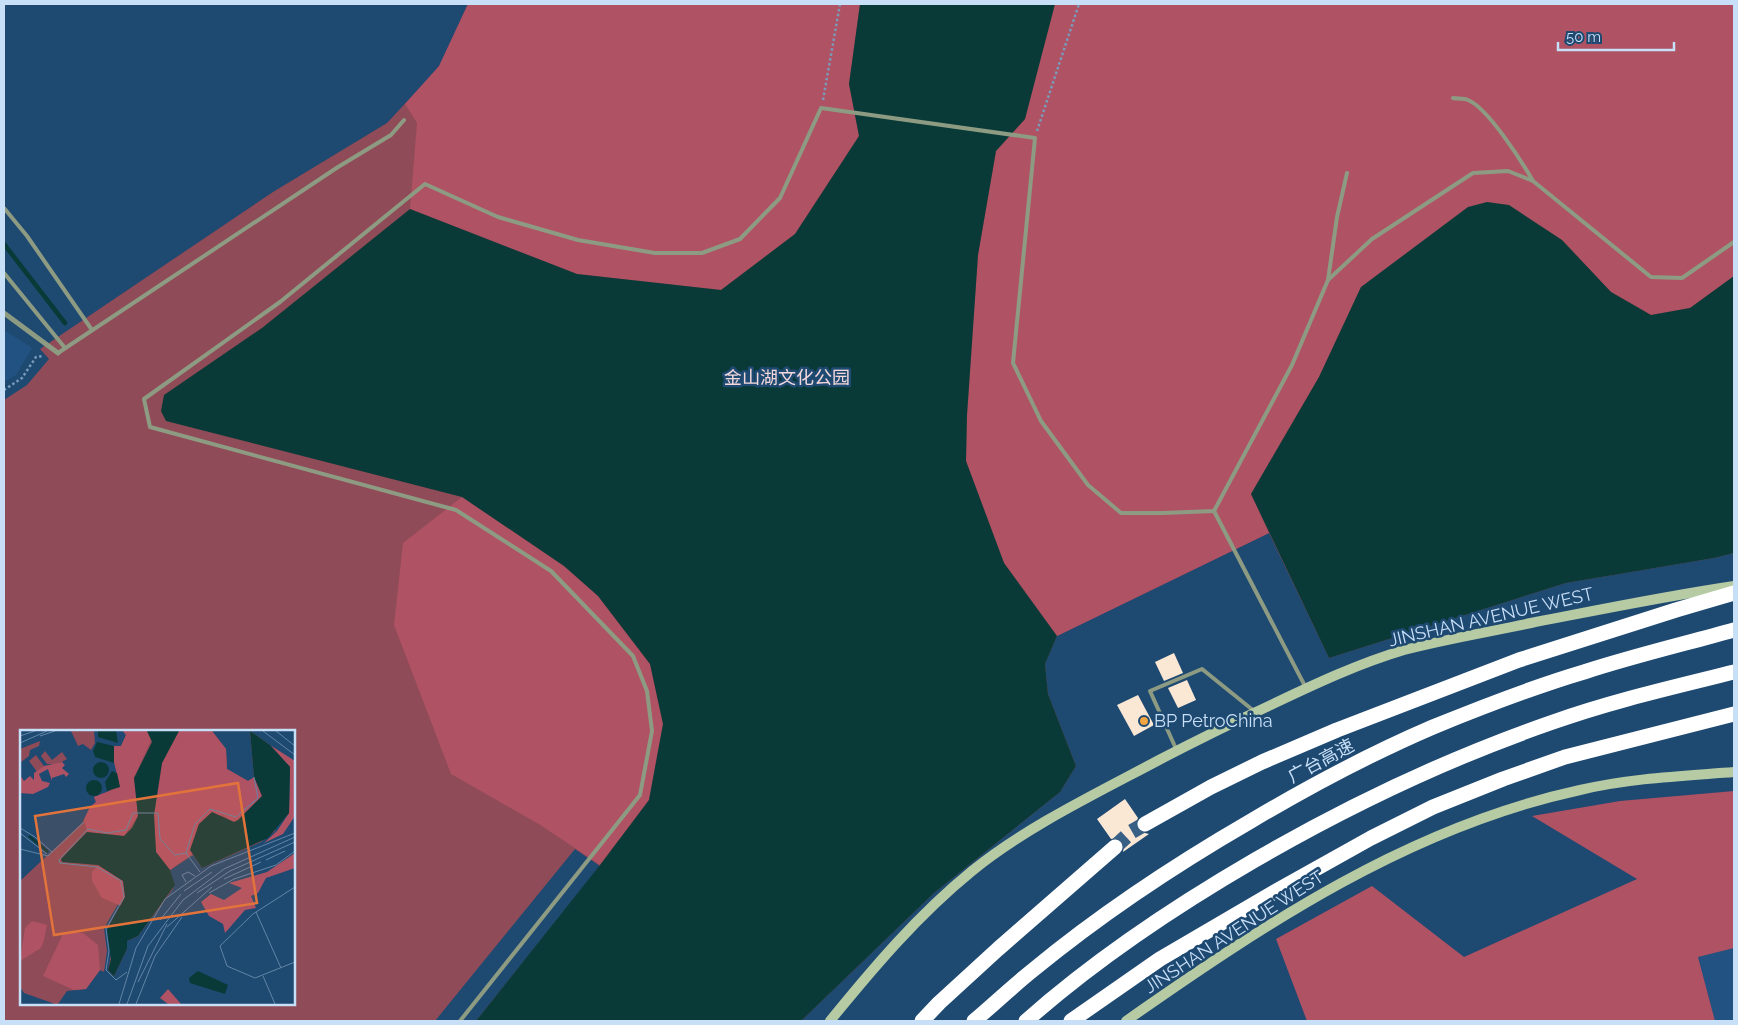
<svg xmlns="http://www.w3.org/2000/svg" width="1738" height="1025" font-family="Raleway,'Noto Sans SC',sans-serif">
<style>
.built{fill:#215281}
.green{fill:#8f4b57;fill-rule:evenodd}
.forest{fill:#af5264}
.water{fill:#0a3a37}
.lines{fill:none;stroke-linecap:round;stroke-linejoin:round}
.stream{stroke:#0a3a37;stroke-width:4.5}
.building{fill:#fae8d4}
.motorway-tunnel{stroke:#386085;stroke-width:15;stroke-dasharray:15 8;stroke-linecap:butt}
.path{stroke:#7a9aba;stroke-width:2.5;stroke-dasharray:2.5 2.5;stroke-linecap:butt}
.service{stroke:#8e9b83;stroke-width:4}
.minor{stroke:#8e9b83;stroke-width:5}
.secondary{stroke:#b6caa4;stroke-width:10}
.motorway{stroke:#fff;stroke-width:15}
.poi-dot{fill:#f2a540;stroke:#1e4971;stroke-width:2}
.labels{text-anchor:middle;stroke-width:5;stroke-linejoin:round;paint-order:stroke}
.park-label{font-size:18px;fill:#f3d8db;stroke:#1e4971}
.street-label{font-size:18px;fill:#c8dff8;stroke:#1e4971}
.poi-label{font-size:18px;fill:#c8dff8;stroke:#1e4971;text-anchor:start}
.inset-river{fill:none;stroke:#0a3a37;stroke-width:2.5}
.inset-road{fill:none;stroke:#6285a7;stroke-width:1}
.view{fill:#e2743b;fill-opacity:0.15;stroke:#e2743b;stroke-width:2.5}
.inset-edge{fill:none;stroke:#c8dff8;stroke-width:2.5}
</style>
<rect width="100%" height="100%" fill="#1e4971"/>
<g class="built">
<polygon points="4,330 32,348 16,375 4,382"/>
<polygon points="1734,948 1734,1021 1715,1021 1698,957"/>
</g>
<path class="green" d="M 468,4 L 1734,4 L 1734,553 L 1714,558 L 1566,583 L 1329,658 L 1269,533 L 1057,636 L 1045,664 L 1048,694 L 1076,766 L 1060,792 L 934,893 L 801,1021 L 476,1021 L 600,866 L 575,849 L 435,1021 L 4,1021 L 4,400 L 27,385 L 49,359 L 40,349 L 273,192 L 387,123 L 439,67 ZM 21,731 L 294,731 L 294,1004 L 21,1004 Z"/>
<g class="forest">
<polygon points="468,4 860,4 849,84 859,136 795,234 721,290 577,274 410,209 417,123 405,104 439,66"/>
<polygon points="1055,4 1734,4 1734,276 1690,308 1651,315 1611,292 1562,240 1361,287 1319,377 1251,494 1269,533 1057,636 1004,563 966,461 967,415 978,255 996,151 1025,119"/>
<polygon points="462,497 564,566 598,596 650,664 663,724 649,800 600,865 542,826 451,774 394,625 403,543"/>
<polygon points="1734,791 1734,948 1698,957 1715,1021 1307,1021 1276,939 1372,886 1464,957 1637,879 1532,816 1620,801"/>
</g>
<g class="water">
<polygon points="860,4 1055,4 1025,119 996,151 978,255 967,415 966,461 1004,563 1057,636 1045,664 1048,694 1076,766 1060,792 934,893 801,1021 476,1021 600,865 649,800 663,724 650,664 598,596 564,566 462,497 166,421 161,411 164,395 262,328 410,209 577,274 721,290 795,234 859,136 849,84"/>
<polygon points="1487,202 1509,205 1562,240 1611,292 1651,315 1690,308 1734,276 1734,553 1714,558 1566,583 1329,658 1251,494 1319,377 1361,287 1468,207"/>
</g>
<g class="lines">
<polyline class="stream" points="4,244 65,323"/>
</g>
<g class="building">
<polygon points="1174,653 1183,673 1164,681 1155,662"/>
<polygon points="1187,680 1196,700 1178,708 1168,688"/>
<polygon points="1138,695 1154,725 1134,736 1117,705"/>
<polygon points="1125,799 1138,818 1136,823 1137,829 1141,832 1149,834 1123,852 1124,846 1122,841 1118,838 1111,839 1097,819"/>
</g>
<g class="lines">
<polyline class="motorway-tunnel" points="1115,847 1131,832 1145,824"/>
<g class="path">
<polyline points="823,100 840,4"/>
<polyline points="1037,131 1079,4"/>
<polyline points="4,390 22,378 36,357 44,356"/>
</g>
<g class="service">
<path d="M 1453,98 C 1457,99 1464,98 1468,100 C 1488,108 1522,162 1533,181"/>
<polyline points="4,208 27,236 92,330"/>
<polyline points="4,273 65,348"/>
<polyline points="1328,280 1337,217 1347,173"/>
<polyline points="58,353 338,167 391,135 404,120"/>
<polyline points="1214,511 1306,688"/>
<polyline points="1177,751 1150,691 1202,669 1254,711"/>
<polyline points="460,1021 640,795 652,731 647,691 633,656 551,571 456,510 150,427 144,399 280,302 425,184 498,217 578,240 655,253 702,253 740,239 780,198 821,108 1035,138 1013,363 1041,421 1088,485 1121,513 1163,513 1214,511 1292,365 1328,280 1372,239 1473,173 1508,171 1533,181 1651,277 1682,278 1734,242"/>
</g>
<polyline class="minor" points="4,313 58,353"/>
<g class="secondary">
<path d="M 830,1021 C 874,967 918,915 972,871 C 1026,827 1097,793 1159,760 C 1197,740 1236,721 1275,703 C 1317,683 1360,663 1404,650 C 1446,639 1489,632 1531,623 C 1598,610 1666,596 1734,586"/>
<path d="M 1126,1021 C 1266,923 1410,827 1580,790 C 1631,778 1683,776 1734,772"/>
</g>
<g class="motorway">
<polyline points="1145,824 1211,787 1262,762 1337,730 1519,660 1676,610 1734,593"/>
<polyline points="922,1021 939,1003 998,949 1115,847"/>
<path d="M 974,1021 C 994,1004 1013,986 1033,970 C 1101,914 1175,865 1251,821 C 1310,786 1370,754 1433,727 C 1482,707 1533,687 1584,672 C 1633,656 1684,644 1734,630"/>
<path d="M 1026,1021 C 1096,959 1174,907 1255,860 C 1350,805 1449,758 1553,722 C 1612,701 1674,687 1734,672"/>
<polyline points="1071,1021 1160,959 1278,890 1371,838 1433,807 1503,779 1565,757 1734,714"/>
</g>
</g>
<circle class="poi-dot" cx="1144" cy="721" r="5"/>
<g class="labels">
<g class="park-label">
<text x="787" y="384">金山湖文化公园</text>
</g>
<g class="street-label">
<text transform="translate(1491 617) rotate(-13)" y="6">JINSHAN AVENUE WEST</text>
<text transform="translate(1321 761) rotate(-28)" y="6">广台高速</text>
<text transform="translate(1234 932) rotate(-33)" y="6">JINSHAN AVENUE WEST</text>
</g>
<g class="poi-label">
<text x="1154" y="727">BP PetroChina</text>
</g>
</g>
<g transform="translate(20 730)">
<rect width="275" height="275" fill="#1e4971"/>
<path d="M 51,1 L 74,1 L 75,13 L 71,20 L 63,14 L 58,16 ZM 103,1 L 192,1 L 206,19 L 207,39 L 228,51 L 234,47 L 230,1 L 250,15 L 255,101 L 241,112 L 182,138 L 173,125 L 150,140 L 153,159 L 118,206 L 107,211 L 107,219 L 94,246 L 88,240 L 101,175 L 98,174 L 84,198 L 87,221 L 84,242 L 80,240 L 66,259 L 47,261 L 38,274 L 35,274 L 4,263 L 0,257 L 0,151 L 62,93 L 70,77 L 76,72 L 74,67 L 89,61 L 100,51 L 92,24 L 94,16 L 101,16 L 106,5 ZM 20,11 L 19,16 L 10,20 L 9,26 L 0,33 L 0,19 ZM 25,21 L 32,30 L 42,22 L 47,29 L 38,34 L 27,34 L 21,26 ZM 16,25 L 24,36 L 18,43 L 9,31 Z" fill="#8f4b57"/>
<path d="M 103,1 L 127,1 L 132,8 L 114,48 L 118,86 L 104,106 L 67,102 L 64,90 L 70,77 L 76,72 L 74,67 L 100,57 L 92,24 L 94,16 L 101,16 L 106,5 ZM 159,1 L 192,1 L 206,19 L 207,39 L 228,51 L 235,47 L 242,66 L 218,90 L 213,92 L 202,85 L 179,94 L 170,120 L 173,124 L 150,140 L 136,122 L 134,85 L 142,33 ZM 250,15 L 275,31 L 275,86 L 263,104 L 244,113 L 257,101 L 269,83 L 270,37 ZM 42,32 L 45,35 L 42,38 L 49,44 L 46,47 L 44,44 L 32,48 L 32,51 L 28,39 L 19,44 L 22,51 L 30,53 L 28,57 L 13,64 L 0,63 L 0,45 L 4,51 L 10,46 L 14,50 L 14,43 L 24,36 ZM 275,123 L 275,138 L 246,148 L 238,163 L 231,166 L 236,178 L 225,180 L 205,203 L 203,194 L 189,186 L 181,172 L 191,164 L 204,170 L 222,158 L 209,153 L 247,142 ZM 78,135 L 103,151 L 105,167 L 101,176 L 82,168 L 72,151 L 72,142 ZM 12,191 L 27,195 L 24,210 L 21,218 L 0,231 L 5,198 ZM 51,202 L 63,203 L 78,215 L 80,240 L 66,259 L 54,260 L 23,246 L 43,204 ZM 148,259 L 161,274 L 170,274 L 148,274 L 140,268 Z" fill="#af5264"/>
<path d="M 78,1 L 96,1 L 98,13 L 78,7 ZM 127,1 L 159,1 L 142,33 L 134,85 L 136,122 L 150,140 L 155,155 L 118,206 L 107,211 L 107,219 L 94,246 L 88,240 L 91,229 L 87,200 L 105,167 L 103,151 L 78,135 L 42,132 L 41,129 L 67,102 L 104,106 L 112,98 L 118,86 L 114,48 L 132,12 ZM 230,1 L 250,15 L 270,37 L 269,83 L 248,108 L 182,138 L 170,120 L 179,94 L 192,82 L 214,92 L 218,90 L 242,66 L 234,47 ZM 77,12 L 94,16 L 94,33 L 75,27 L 73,21 ZM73 40a8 8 0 1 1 16 0a8 8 0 1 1-16 0ZM 92,41 L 97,43 L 100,57 L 87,61 L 85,52 ZM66 58a8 8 0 1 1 16 0a8 8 0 1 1-16 0ZM 178,241 L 208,255 L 205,264 L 170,253 L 169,248 Z" fill="#0a3a37"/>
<path class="inset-river" d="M 9,106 L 28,122"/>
<path class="inset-road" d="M 243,1 L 275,25M 256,1 L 275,16M 0,6 L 15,1M 20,6 L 35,1M 0,13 L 27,1M 0,98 L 15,107 L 32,122M 0,103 L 27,124M 0,119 L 28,126 L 64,92M 166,123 L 180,142M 246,130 L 265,121M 204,149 L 241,132M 166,152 L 162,145 L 168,142 L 175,146M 275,157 L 233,184 L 200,216 L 207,236 L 235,248 L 275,232M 164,161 L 192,142M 177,163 L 210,141 L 275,112M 189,163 L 214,149 L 256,135 L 275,121M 236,182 L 261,238M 140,190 L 161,164M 147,197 L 192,157M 107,242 L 96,250 L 86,240 L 89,221 L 86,199 L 104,167 L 101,151 L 77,137 L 40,133 L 39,130 L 68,99 L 87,103 L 106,100 L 113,83 L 138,83 L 140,109 L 155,125 L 166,123 L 175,94 L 190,79 L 216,87 L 238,68 L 234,47M 243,246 L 255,274M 118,252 L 147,194M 99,274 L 116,218 L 145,169 L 191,136 L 275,103M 107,274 L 128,216 L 163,170 L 204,139 L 275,107M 116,274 L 135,226 L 162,187"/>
<path class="view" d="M 218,53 L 237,173 L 34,205 L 15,86 Z"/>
<rect width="275" height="275" class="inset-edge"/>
</g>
<rect width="1738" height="1025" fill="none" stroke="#c8dff8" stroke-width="10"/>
<path d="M1558 42v8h116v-8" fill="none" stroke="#c8dff8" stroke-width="2.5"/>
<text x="1566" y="42" font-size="15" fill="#c8dff8" stroke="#1e4971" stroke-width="4" paint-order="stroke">50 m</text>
</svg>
